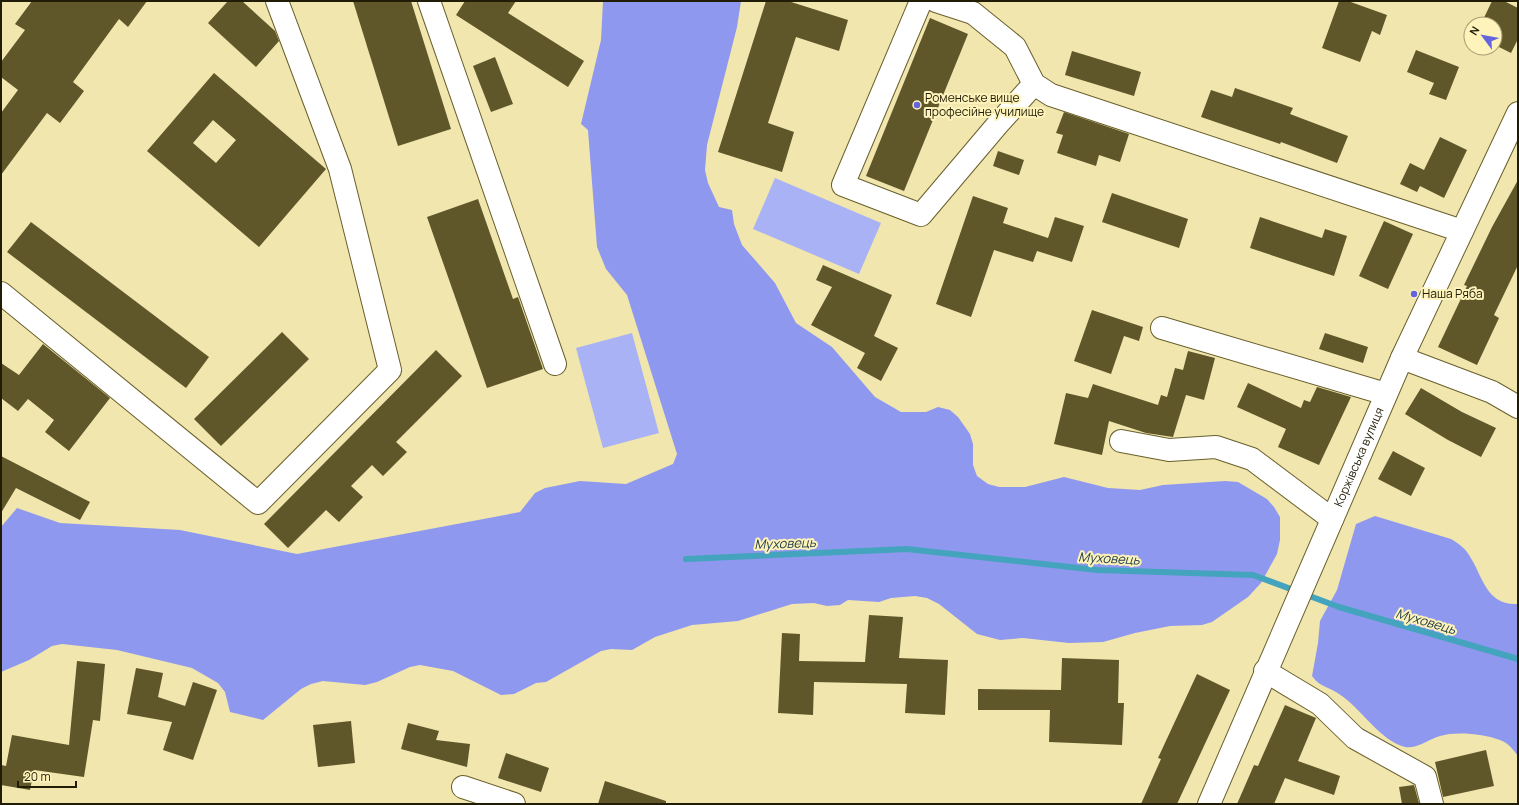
<svg xmlns="http://www.w3.org/2000/svg" width="1519" height="805" font-family="Manrope,sans-serif">
<style>
.green{fill:#a9b2f4}
.forest{fill:#8f98ef}
.lines{fill:none;stroke-linecap:round;stroke-linejoin:round}
.stream{stroke:#44a4bd;stroke-width:6}
.building{fill:#5f572a;fill-rule:evenodd}
.minor-casing{stroke:#695f2b;stroke-width:24}
.minor{stroke:#fff;stroke-width:22}
.poi-dot{fill:#6365de;stroke:#fef3bb;stroke-width:1.5}
.labels{text-anchor:middle;stroke-width:4;stroke-linejoin:round;paint-order:stroke}
.poi-label{font-size:12px;fill:#201c06;stroke:#fef3bb;text-anchor:start}
.street-label{font-size:12px;fill:#201c06;stroke:#fef3bb}
.water-label{font-size:13px;font-style:italic;fill:#244149;stroke:#fef3bb}
</style>
<rect width="100%" height="100%" fill="#f1e6ae"/>
<g class="green">
<polygon points="775,178 881,223 859,274 753,229"/>
<polygon points="632,333 659,433 603,448 576,348"/>
</g>
<g class="forest">
<polygon points="603,1 741,1 737,27 707,145 705,170 708,183 719,207 732,210 734,224 742,245 775,283 796,323 832,347 875,397 901,412 926,412 938,407 950,410 958,417 970,434 973,444 973,465 977,476 988,484 999,487 1025,487 1064,477 1108,488 1140,490 1163,485 1225,481 1238,482 1267,499 1274,507 1280,517 1280,540 1277,554 1261,583 1248,597 1212,622 1202,625 1170,626 1135,633 1103,642 1069,643 1023,638 1000,640 977,634 939,604 927,598 915,596 891,598 879,602 848,600 840,605 827,606 814,603 792,604 738,621 692,625 655,637 632,650 611,649 601,651 546,682 536,683 514,694 501,695 453,671 420,665 410,667 377,682 365,685 323,681 311,684 301,689 263,720 230,712 225,692 218,683 192,668 117,650 62,644 52,646 29,660 1,672 1,527 17,508 60,523 180,530 297,554 520,512 535,493 545,488 580,481 626,484 673,464 677,454 627,295 606,269 597,247 588,130 581,124 601,40"/>
<path d="M 1375,516 L 1451,539 C 1458,543 1465,548 1469,555 C 1483,576 1486,606 1518,604 L 1518,756 C 1513,749 1508,743 1500,740 C 1484,734 1456,731 1440,736 C 1429,739 1417,749 1405,747 C 1380,741 1361,708 1339,694 C 1328,686 1321,688 1312,676 L 1318,643 L 1320,621 L 1337,590 L 1356,524 Z"/>
</g>
<g class="lines">
<polyline class="stream" points="686,559 907,549 1097,570 1253,575 1339,607 1518,659"/>
</g>
<g class="building">
<polygon points="32,1 147,1 128,27 119,19 73,82 84,91 60,123 47,113 1,175 1,113 18,90 1,77 1,62 25,30 15,24"/>
<polygon points="228,1 242,1 275,31 279,41 256,67 208,23"/>
<polygon points="353,1 411,1 451,129 398,146"/>
<polygon points="465,1 516,1 508,13 584,61 568,87 456,15"/>
<polygon points="766,1 788,1 848,20 839,51 796,37 768,123 794,132 782,172 718,152"/>
<polygon points="1339,1 1348,1 1387,15 1380,35 1372,31 1360,62 1322,48"/>
<polygon points="1492,1 1504,1 1518,8 1518,39 1511,53 1495,45 1495,24 1486,24 1482,22"/>
<polygon points="930,18 968,34 904,191 866,176"/>
<polygon points="1416,50 1459,67 1446,100 1429,94 1434,83 1407,72"/>
<polygon points="1072,51 1141,72 1134,96 1065,75"/>
<polygon points="495,57 513,104 491,112 473,66"/>
<path d="M 214,73 L 326,169 L 259,247 L 147,151 ZM 213,120 L 236,140 L 216,163 L 193,143 Z"/>
<polygon points="1235,88 1293,108 1290,114 1348,136 1337,163 1281,142 1280,144 1201,117 1211,90 1232,97"/>
<polygon points="1064,112 1129,134 1120,162 1099,155 1096,166 1057,153 1063,135 1056,133"/>
<polygon points="1440,137 1467,150 1444,198 1420,186 1417,192 1400,184 1410,163 1424,170"/>
<polygon points="998,151 1024,160 1019,175 993,166"/>
<polygon points="1518,180 1518,265 1494,315 1499,318 1477,365 1438,347 1467,286 1464,285 1492,227"/>
<polygon points="1112,193 1188,219 1179,248 1102,222"/>
<polygon points="973,196 1008,208 1003,223 1048,238 1055,217 1084,226 1072,262 1037,251 1033,262 994,250 971,317 936,304"/>
<polygon points="478,199 513,299 518,297 543,369 487,388 427,217"/>
<polygon points="1260,217 1322,238 1325,229 1347,236 1334,276 1250,248"/>
<polygon points="1384,221 1413,234 1388,289 1359,276"/>
<polygon points="31,222 209,357 186,388 7,252"/>
<polygon points="823,265 892,295 874,336 898,348 881,381 857,368 865,353 811,325 832,287 816,280"/>
<polygon points="1092,310 1143,327 1139,341 1124,336 1111,374 1074,361"/>
<polygon points="282,332 309,359 221,446 194,419"/>
<polygon points="1325,333 1368,347 1363,363 1319,349"/>
<polygon points="43,344 110,398 69,451 45,432 54,420 28,399 18,411 1,398 1,363 19,375"/>
<polygon points="436,350 462,376 396,442 407,452 383,476 372,465 351,486 363,497 339,522 326,510 288,548 264,524"/>
<polygon points="1188,351 1215,358 1204,400 1186,395 1173,437 1146,433 1109,421 1102,455 1054,444 1066,393 1088,398 1093,384 1158,405 1161,395 1167,397 1175,368 1183,370"/>
<polygon points="1248,383 1301,408 1304,400 1310,402 1317,387 1351,397 1319,465 1278,447 1286,429 1237,407"/>
<polygon points="1421,388 1462,412 1496,428 1481,457 1448,440 1405,414"/>
<polygon points="1393,451 1425,468 1411,496 1378,479"/>
<polygon points="1,456 90,502 80,520 16,488 1,513"/>
<polygon points="869,615 903,617 899,658 948,660 945,715 905,713 907,684 814,682 813,715 778,713 782,633 800,634 799,661 865,662"/>
<polygon points="1062,658 1119,660 1118,703 1124,703 1122,745 1049,742 1050,710 978,710 978,689 1061,690"/>
<polygon points="77,661 105,664 100,721 93,720 84,777 34,770 30,790 1,785 1,765 6,766 12,735 69,745"/>
<polygon points="136,668 163,673 158,697 185,706 193,682 217,690 193,760 163,750 172,722 127,714"/>
<polygon points="1197,674 1230,690 1177,804 1141,804 1161,759 1158,758"/>
<polygon points="1285,705 1316,718 1298,761 1340,776 1334,795 1285,778 1274,804 1237,804 1254,765 1258,766"/>
<polygon points="351,721 355,763 318,767 313,725"/>
<polygon points="408,723 439,731 436,740 470,744 467,767 401,749"/>
<polygon points="1486,750 1494,786 1443,797 1435,762"/>
<polygon points="506,753 549,768 541,792 498,778"/>
<polygon points="605,781 666,801 666,804 598,804"/>
<polygon points="1414,785 1419,803 1402,804 1399,787"/>
</g>
<g class="lines">
<g class="minor-casing">
<g id="minor">
<polyline points="429,1 555,364"/>
<polyline points="921,1 843,185 921,215 998,124 1034,84"/>
<polyline points="936,1 973,13 1015,47 1034,84 1051,95 1462,231"/>
<polyline points="1,293 258,503 390,370 340,169 277,1"/>
<polyline points="1162,328 1386,394"/>
<polyline points="1402,358 1492,392 1518,407"/>
<polyline points="1121,441 1169,450 1216,447 1252,459 1332,519"/>
<polyline points="1265,671 1320,704 1355,738 1425,777 1432,804"/>
<polyline points="463,787 514,804"/>
<path id="s1" d="M 1209,804 L 1402,358 L 1518,113"/>
</g>
</g>
<use href="#minor" class="minor"/>
</g>
<g class="poi-dot">
<circle cx="917" cy="105" r="4"/>
<circle cx="1414" cy="294" r="4"/>
</g>
<g class="labels">
<g class="poi-label">
<text x="925" y="102">Роменське вище<tspan x="925" dy="14">професійне училище</tspan></text>
<text x="1422" y="298">Наша Ряба</text>
</g>
<g class="street-label">
<text dy="4" stroke="none"><textPath href="#s1" startOffset="378">Коржівська вулиця</textPath></text>
</g>
<g class="water-label">
<text transform="translate(785 543) rotate(-2)" y="5">Муховець</text>
<text transform="translate(1109 558) rotate(3)" y="5">Муховець</text>
<text transform="translate(1426 621) rotate(16)" y="5">Муховець</text>
</g>
</g>
<rect width="1519" height="805" fill="none" stroke="#201c06" stroke-width="4"/>
<g transform="translate(1483 36) rotate(302)"><circle r="19" fill="#fef3bb" stroke="#a59d73"/>
<path d="M0-3L7 15L0 10L-7 15Z" fill="#6365de"/>
<text y="-6" font-size="11" font-weight="bold" text-anchor="middle" fill="#201c06">N</text>
</g>
<path d="M18 781v6h58v-6" fill="none" stroke="#201c06" stroke-width="2"/>
<text x="24" y="781" font-size="12" fill="#201c06" stroke="#fef3bb" stroke-width="3" paint-order="stroke">20 m</text>
</svg>
